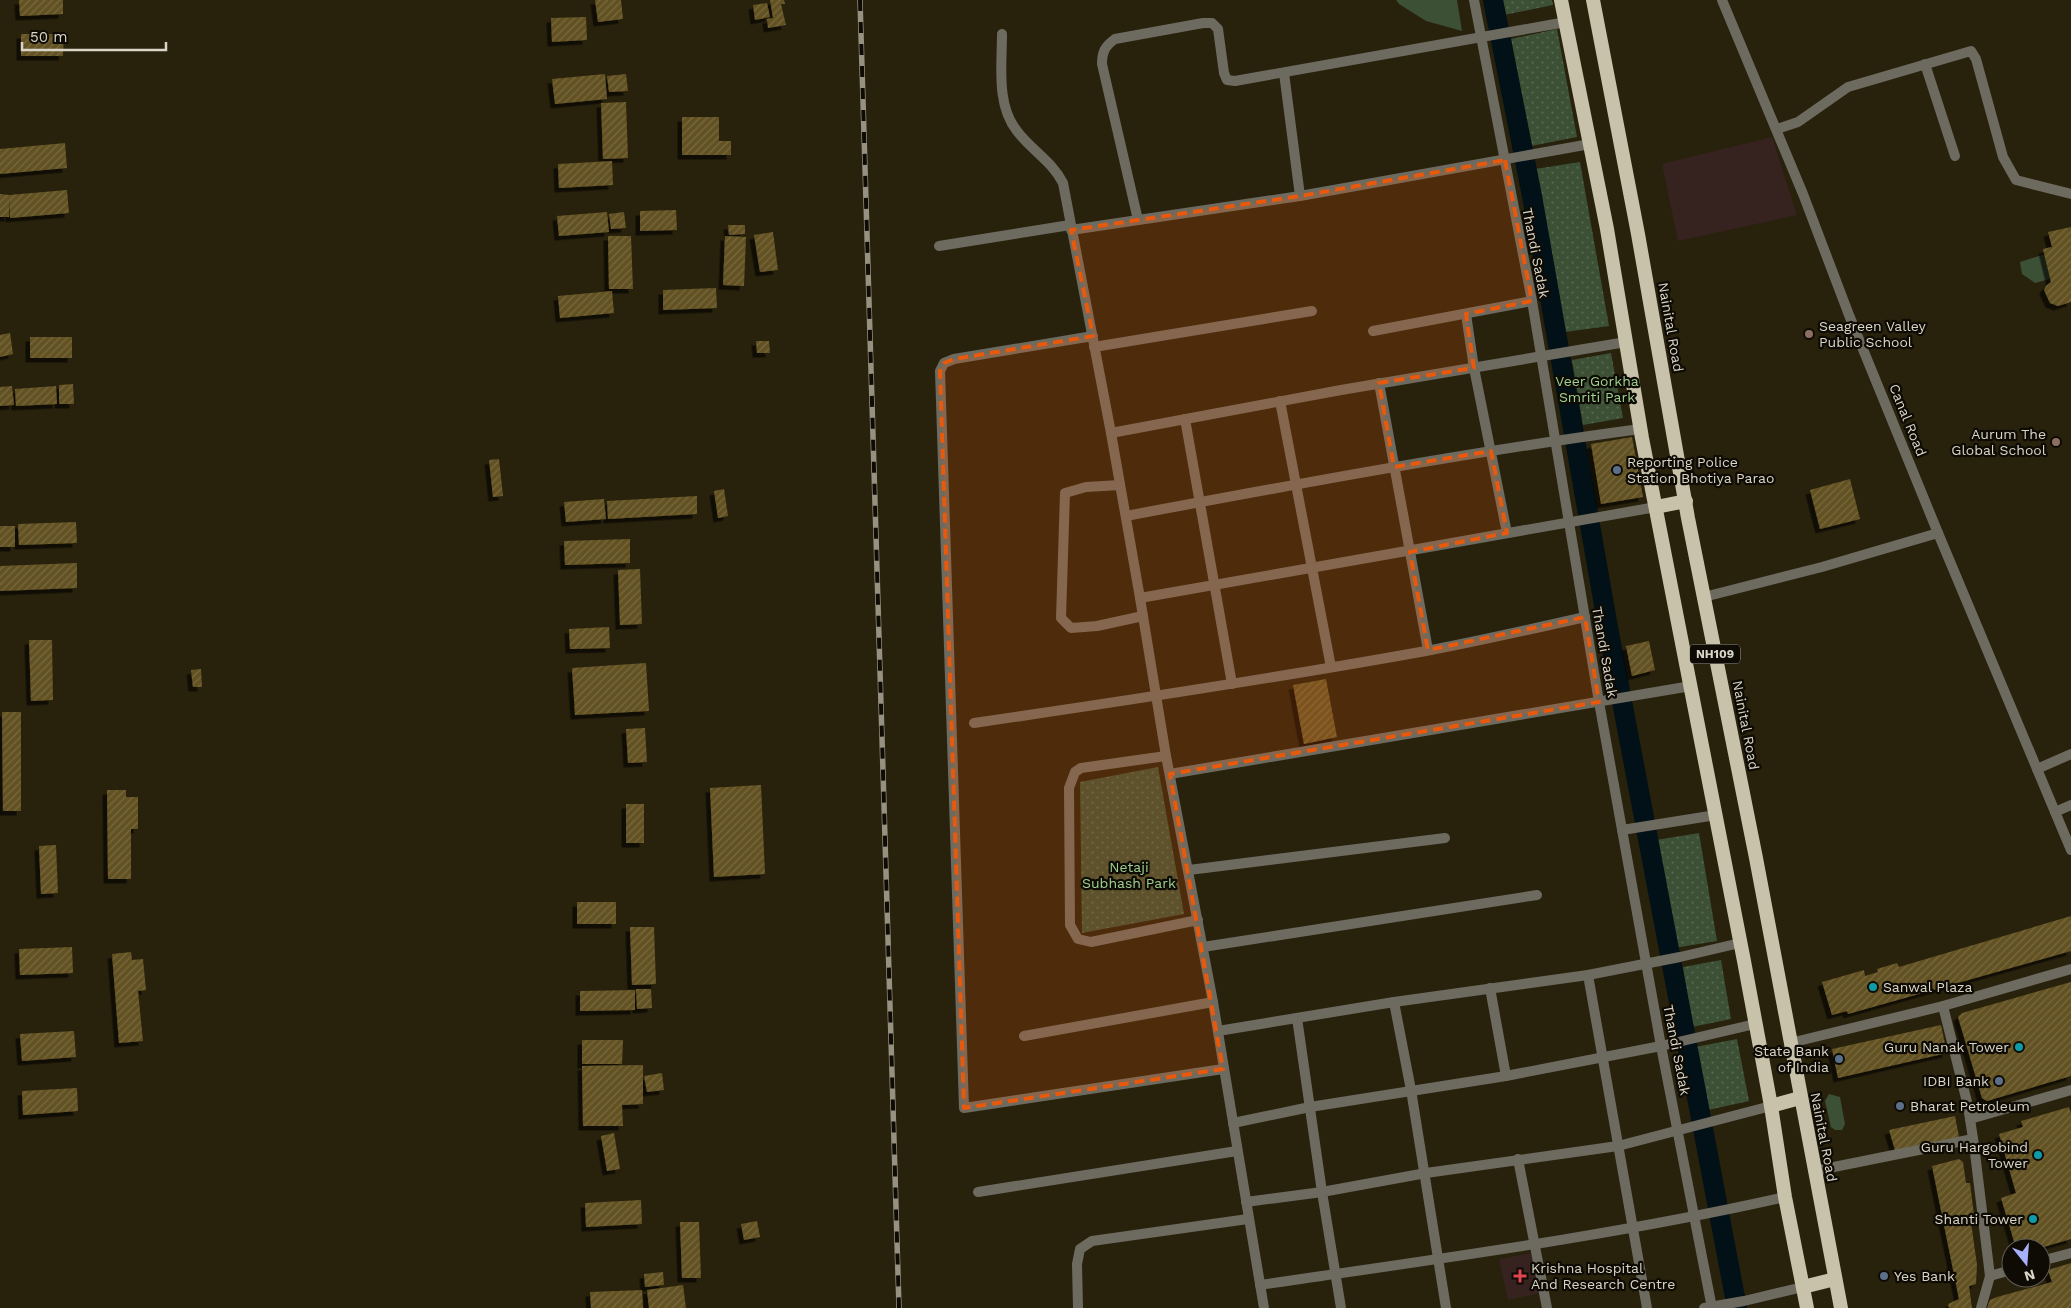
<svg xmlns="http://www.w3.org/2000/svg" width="2071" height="1308" font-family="'Work Sans',sans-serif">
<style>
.medical{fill:#362320}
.grass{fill:#3c5036}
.park{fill:url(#park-dots)}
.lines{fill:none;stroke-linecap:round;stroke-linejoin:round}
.canal{stroke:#011117;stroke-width:20}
.building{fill:url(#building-hatch);filter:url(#shadow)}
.minor{stroke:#6d6a60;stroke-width:10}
.trunk{stroke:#c8c2aa;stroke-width:14}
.rail-casing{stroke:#969181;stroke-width:5.5}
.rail{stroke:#0e0b04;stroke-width:4;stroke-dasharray:11;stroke-linecap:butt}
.marked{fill:#e8590c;fill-opacity:0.2;stroke:#e8590c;stroke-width:4;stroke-dasharray:10 6;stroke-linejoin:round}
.education-dot{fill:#8d6e63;stroke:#0e0b04;stroke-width:2}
.service-dot{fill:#5c6f8a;stroke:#0e0b04;stroke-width:2}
.culture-dot{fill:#0f9aa8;stroke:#0e0b04;stroke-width:2}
.health-dot{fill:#e0444e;stroke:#0e0b04;stroke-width:2}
.labels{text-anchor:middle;stroke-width:4.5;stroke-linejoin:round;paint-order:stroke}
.shield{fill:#0e0b04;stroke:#9c988d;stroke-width:1}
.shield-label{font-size:12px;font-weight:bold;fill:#d9d5c8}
.street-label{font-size:14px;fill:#d9d5c8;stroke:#0e0b04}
.poi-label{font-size:14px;fill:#d9d5c8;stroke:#0e0b04;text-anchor:start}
.park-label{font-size:14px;fill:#9fd091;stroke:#0e0b04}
</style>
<defs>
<pattern id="park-dots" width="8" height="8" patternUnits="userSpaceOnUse" patternTransform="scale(1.25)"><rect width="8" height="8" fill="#3c5036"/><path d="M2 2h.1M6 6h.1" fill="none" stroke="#586852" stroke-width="1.8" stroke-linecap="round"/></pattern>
<pattern id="building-hatch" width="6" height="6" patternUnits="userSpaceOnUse" patternTransform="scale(1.25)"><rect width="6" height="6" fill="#625121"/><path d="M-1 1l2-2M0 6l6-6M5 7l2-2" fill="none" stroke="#786940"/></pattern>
<filter id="shadow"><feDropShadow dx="-4.5" dy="4.5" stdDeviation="0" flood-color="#0009"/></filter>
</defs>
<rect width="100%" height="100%" fill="#28210c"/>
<g class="medical">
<polygon points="1772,137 1797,215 1678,241 1662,164"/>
<polygon points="1533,1253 1540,1293 1508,1300 1499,1259"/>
</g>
<g class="grass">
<polygon points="1396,0 1457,0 1462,31 1426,21 1399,4"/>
<polygon points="2045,254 2050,279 2035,283 2022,274 2020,262"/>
<polygon points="1829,1094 1840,1097 1845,1124 1842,1130 1835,1130 1831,1127 1825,1101"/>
</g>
<g class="park">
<polygon points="1501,0 1552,0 1553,5 1504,15"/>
<polygon points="1557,29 1577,137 1531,146 1511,39"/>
<polygon points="1580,162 1609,326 1565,332 1535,169"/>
<polygon points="1611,353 1623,418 1583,425 1572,360"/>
<polygon points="1158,767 1184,914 1082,933 1080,782"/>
<polygon points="1699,833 1717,941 1674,948 1656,840"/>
<polygon points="1721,960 1731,1019 1692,1027 1683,967"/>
<polygon points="1737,1039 1749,1101 1708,1110 1695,1047"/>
</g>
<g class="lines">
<polyline class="canal" points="1493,0 1532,196 1609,633 1737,1308"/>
</g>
<g class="building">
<polygon points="19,0 63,0 63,14 20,16"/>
<polygon points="595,0 621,0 623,19 598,22"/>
<polygon points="770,0 784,0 785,4 781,4 786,25 768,28 767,19 773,18"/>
<polygon points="767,3 770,17 755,20 753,5"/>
<polygon points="586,17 587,40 552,42 551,18"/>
<polygon points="21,34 64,34 63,56 21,56"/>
<polygon points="605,74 607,99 555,104 552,79"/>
<polygon points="626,74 628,91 609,92 607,76"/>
<polygon points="626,102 628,158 603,159 601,103"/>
<polygon points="682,117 719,117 719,141 731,141 731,155 682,155"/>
<polygon points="65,143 67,168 0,174 0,149"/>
<polygon points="612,161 613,185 559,188 558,164"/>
<polygon points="67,190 69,213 10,218 9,199 9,217 0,217 0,194 9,195"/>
<polygon points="676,210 677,230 640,231 640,211"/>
<polygon points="607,212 609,232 559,236 557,216"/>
<polygon points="624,212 626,228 611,229 609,214"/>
<polygon points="728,225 745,225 745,234 729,235"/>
<polygon points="2071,227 2071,302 2058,306 2050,303 2044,290 2046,286 2051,282 2043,249 2052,247 2048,232"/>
<polygon points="773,232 778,270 760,272 754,235"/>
<polygon points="608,236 631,236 633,289 609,289"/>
<polygon points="725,236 746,237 744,286 723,285"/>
<polygon points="716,288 717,308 663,310 663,290"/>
<polygon points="612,291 614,313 560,318 558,296"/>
<polygon points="10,333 13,354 0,357 0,335"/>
<rect x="30" y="337" width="42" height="21"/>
<polygon points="756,341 769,341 770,353 757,353"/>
<polygon points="73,384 74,404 59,404 59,385"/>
<polygon points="12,386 14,405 0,406 0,387"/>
<polygon points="56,386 57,404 16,406 15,389"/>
<polygon points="1632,437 1643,497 1601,504 1591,444"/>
<polygon points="499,459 503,496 493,497 489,460"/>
<polygon points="1850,479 1860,519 1820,529 1810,490"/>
<polygon points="724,489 728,516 718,518 714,491"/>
<polygon points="697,496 697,514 608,519 607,501"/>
<polygon points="604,499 606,519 566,522 564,502"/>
<polygon points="76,522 77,543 19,545 18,524"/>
<rect x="0" y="526" width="15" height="21"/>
<polygon points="630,539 630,563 565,565 564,541"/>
<polygon points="77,563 77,588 0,591 0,566"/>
<polygon points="640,569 642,624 620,625 618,570"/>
<polygon points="609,627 610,648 570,649 569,629"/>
<polygon points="29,640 52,640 53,700 31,701"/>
<polygon points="1649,641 1655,670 1632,676 1626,646"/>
<polygon points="646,663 649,711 575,715 572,668"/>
<polygon points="201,669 202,687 193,687 191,670"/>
<polygon points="1326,679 1337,737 1304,744 1293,685"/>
<polygon points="2,712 21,712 21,811 3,811"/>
<polygon points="645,728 647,762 628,763 626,729"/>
<polygon points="761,785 765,874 714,877 710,788"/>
<polygon points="107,790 126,790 126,797 138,797 138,829 131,829 131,879 108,879"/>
<rect x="626" y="804" width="18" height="39"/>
<polygon points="56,845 58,893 41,894 39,846"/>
<rect x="577" y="902" width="39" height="22"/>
<polygon points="2071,916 2071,951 1848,1014 1847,1011 1832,1015 1822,982 1864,970 1865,976 1878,972 1877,969 1897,963 1899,967"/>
<polygon points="630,927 654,927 656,984 632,985"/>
<polygon points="72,947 73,973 20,975 19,949"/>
<polygon points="131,952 132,960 143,959 146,990 138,991 143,1041 119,1043 112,954"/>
<polygon points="2071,982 2071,1076 1987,1101 1982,1098 1958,1017 1962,1013"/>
<polygon points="636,989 651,989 652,1008 637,1009"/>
<polygon points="635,990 635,1010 580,1011 580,991"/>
<polygon points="1941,1025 1947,1053 1838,1078 1832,1049"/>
<polygon points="74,1031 76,1057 22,1061 20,1034"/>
<polygon points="582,1040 623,1040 622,1064 582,1064"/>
<polygon points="643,1065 643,1104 622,1105 623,1126 583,1126 582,1066"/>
<polygon points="662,1073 664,1090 647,1092 644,1076"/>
<polygon points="77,1088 78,1111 23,1115 22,1091"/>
<polygon points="2069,1107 2071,1113 2071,1239 2040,1248 2016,1248 2001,1198 2016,1193 1999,1134 2023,1127 2021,1121"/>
<polygon points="1955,1116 1959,1137 1895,1150 1889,1130"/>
<polygon points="614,1133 620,1169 607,1171 601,1136"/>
<polygon points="1959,1159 1963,1162 1966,1183 1970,1183 1974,1215 1970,1215 1977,1265 1976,1284 1969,1286 1972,1308 1949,1308 1948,1304 1959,1299 1932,1166"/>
<polygon points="641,1200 642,1224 586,1227 585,1203"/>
<polygon points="757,1221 760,1237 744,1240 741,1224"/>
<polygon points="680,1222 699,1222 701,1278 682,1278"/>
<polygon points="2071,1263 2071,1308 1987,1308 1990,1300 1997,1297 2052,1282 2048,1270"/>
<polygon points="663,1272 664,1285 645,1287 644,1274"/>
<polygon points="683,1285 686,1308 649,1308 647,1290"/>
<polygon points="642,1290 643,1308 591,1308 590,1292"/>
</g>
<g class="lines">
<g class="minor">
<polyline points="1474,0 1532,301 1599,702 1661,1046 1712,1308"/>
<polyline points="1722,0 1803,194 1849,315 1938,533 2071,850"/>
<path d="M 1002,34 C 1002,65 996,105 1017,131 C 1031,150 1052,161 1063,183 L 1111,433 L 1140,598 L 1166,756 L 1213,1002 L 1264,1308"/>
<polyline points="1925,64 1955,156"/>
<polyline points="1284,73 1300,196"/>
<polyline points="1777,129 1798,122 1848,87 1971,51 1976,59 2003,157 2016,180 2071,194"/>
<path d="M 1138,220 L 1102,64 C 1102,52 1105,46 1115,39 L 1203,23 L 1212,23 L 1218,29 L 1224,73 L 1227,80 L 1235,81 L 1566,22"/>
<polyline points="1071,230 1300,196 1590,144"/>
<polyline points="939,246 1070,225"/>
<polyline points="1466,314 1474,368 1507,533"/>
<polyline points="1373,331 1532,301"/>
<polyline points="1093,336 954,359 944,363 940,371 964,1108 1223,1069"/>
<polyline points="1094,347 1312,311"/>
<polyline points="1379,383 1428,650"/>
<polyline points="1280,401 1331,667"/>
<polyline points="1185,419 1232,684"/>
<polyline points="1111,433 1341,390 1626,342"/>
<polyline points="1120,485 1086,487 1065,493 1061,618 1071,628 1097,626 1143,616"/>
<path d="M 1126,516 C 1297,484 1468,452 1640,429"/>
<polyline points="1704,597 1822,567 1938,533"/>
<path d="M 1140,598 C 1312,568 1484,537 1656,507"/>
<path d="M 974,723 C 1125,701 1276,678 1426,651 C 1479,641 1532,629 1585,617"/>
<polyline points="1166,756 1081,768 1075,772 1069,788 1070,925 1078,939 1091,942 1198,920"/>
<polyline points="2037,769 2071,754"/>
<polyline points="1170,774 1691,686"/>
<polyline points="2055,812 2071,805"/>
<polyline points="1622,830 1716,815"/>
<polyline points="1189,870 1445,838"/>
<polyline points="1203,947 1537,895"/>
<polyline points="1588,975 1647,1308"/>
<polyline points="1490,988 1506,1076"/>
<polyline points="1394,1002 1411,1090 1446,1308"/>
<polyline points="1943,1006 1968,1106 1974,1145 1990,1276 1981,1308"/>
<polyline points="1297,1018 1322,1192 1341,1308"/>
<polyline points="1218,1031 1394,1002 1588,975 1680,957 1740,943"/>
<polyline points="1024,1036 1213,1002"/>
<polyline points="1790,1043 1943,1006 2071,969"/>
<polyline points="1970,1119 2071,1090"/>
<polyline points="1233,1123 1310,1107 1506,1076 1661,1046 1755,1024"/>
<polyline points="1518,1159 1547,1308"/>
<polyline points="1814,1171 1973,1139"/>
<polyline points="978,1192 1237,1151"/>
<polyline points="1246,1202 1322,1192 1426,1173 1618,1146 1771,1106"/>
<polyline points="2041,1261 2071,1253"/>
<polyline points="1990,1276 2011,1270"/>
<path d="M 1260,1285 C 1436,1259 1612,1236 1785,1197"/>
<polyline points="1078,1308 1077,1264 1080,1249 1092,1241 1248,1219"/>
<polyline points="1704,1308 1744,1301 1803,1287"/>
</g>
<g class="trunk">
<polyline points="1561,0 1607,229 1642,438 1744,961 1771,1106 1785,1197 1807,1308"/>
<polyline points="1593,0 1638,234 1688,518 1756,858 1841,1308"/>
<polyline points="1656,507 1686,501"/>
<polyline points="1771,1106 1800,1098"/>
<polyline points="1803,1287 1835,1279"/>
</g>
<g class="rail-casing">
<polyline id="rail" points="860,0 899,1308"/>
</g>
<use href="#rail" class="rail"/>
</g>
<path class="marked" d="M 1505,160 L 1532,301 L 1466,314 L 1474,368 L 1379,383 L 1394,467 L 1491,451 L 1507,533 L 1410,552 L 1428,650 L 1585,617 L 1599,702 L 1170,774 L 1223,1069 L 964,1108 L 940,371 L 944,363 L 954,359 L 1093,336 L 1071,230 L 1300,196 Z"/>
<g class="education-dot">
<circle cx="1809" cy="334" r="5"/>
<circle cx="2056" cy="442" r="5"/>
</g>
<g class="service-dot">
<circle cx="1617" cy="470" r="5"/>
<circle cx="1839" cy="1059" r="5"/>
<circle cx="1999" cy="1081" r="5"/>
<circle cx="1900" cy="1106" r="5"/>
<circle cx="1884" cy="1276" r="5"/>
</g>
<g class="culture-dot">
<circle cx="1873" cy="987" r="5"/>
<circle cx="2019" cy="1047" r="5"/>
<circle cx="2038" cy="1155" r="5"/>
<circle cx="2033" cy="1219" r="5"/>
</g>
<path class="health-dot" d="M1517.5 1268.5h5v5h5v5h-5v5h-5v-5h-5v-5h5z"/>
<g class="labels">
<rect class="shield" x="1690" y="644.5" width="50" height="19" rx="4"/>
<g class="shield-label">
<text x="1715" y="658">NH109</text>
</g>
<g class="street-label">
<text transform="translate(1536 253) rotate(79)" y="5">Thandi Sadak</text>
<text transform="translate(1671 327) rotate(80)" y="5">Nainital Road</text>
<text transform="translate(1908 420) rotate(68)" y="5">Canal Road</text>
<text transform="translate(1605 652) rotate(80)" y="5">Thandi Sadak</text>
<text transform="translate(1746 725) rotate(79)" y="5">Nainital Road</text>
<text transform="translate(1677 1050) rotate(79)" y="5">Thandi Sadak</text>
<text transform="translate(1824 1137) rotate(79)" y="5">Nainital Road</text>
</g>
<g class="poi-label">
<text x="1819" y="331">Seagreen Valley<tspan x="1819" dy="16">Public School</tspan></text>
<text x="2046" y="439" text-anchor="end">Aurum The<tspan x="2046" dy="16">Global School</tspan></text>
<text x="1627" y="467">Reporting Police<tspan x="1627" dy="16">Station Bhotiya Parao</tspan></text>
<text x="1883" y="992">Sanwal Plaza</text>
<text x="2009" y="1052" text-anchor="end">Guru Nanak Tower</text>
<text x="1829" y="1056" text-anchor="end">State Bank<tspan x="1829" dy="16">of India</tspan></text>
<text x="1989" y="1086" text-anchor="end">IDBI Bank</text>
<text x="1910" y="1111">Bharat Petroleum</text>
<text x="2028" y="1152" text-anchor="end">Guru Hargobind<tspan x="2028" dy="16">Tower</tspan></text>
<text x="2023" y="1224" text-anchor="end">Shanti Tower</text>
<text x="1531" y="1273">Krishna Hospital<tspan x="1531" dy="16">And Research Centre</tspan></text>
<text x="1894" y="1281">Yes Bank</text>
</g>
<g class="park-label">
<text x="1597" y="386">Veer Gorkha<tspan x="1597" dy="16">Smriti Park</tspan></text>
<text x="1129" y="872">Netaji<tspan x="1129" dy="16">Subhash Park</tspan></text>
</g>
</g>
<g transform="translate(2026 1263) rotate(163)"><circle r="24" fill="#0e0b04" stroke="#5f5c52"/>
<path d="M0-4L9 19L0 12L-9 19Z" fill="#a8b0fc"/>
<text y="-8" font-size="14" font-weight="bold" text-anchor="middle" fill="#d9d5c8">N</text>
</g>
<path d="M22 42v8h144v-8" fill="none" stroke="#d9d5c8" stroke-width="2.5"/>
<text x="30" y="42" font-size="15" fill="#d9d5c8" stroke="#0e0b04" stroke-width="4" paint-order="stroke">50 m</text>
</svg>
